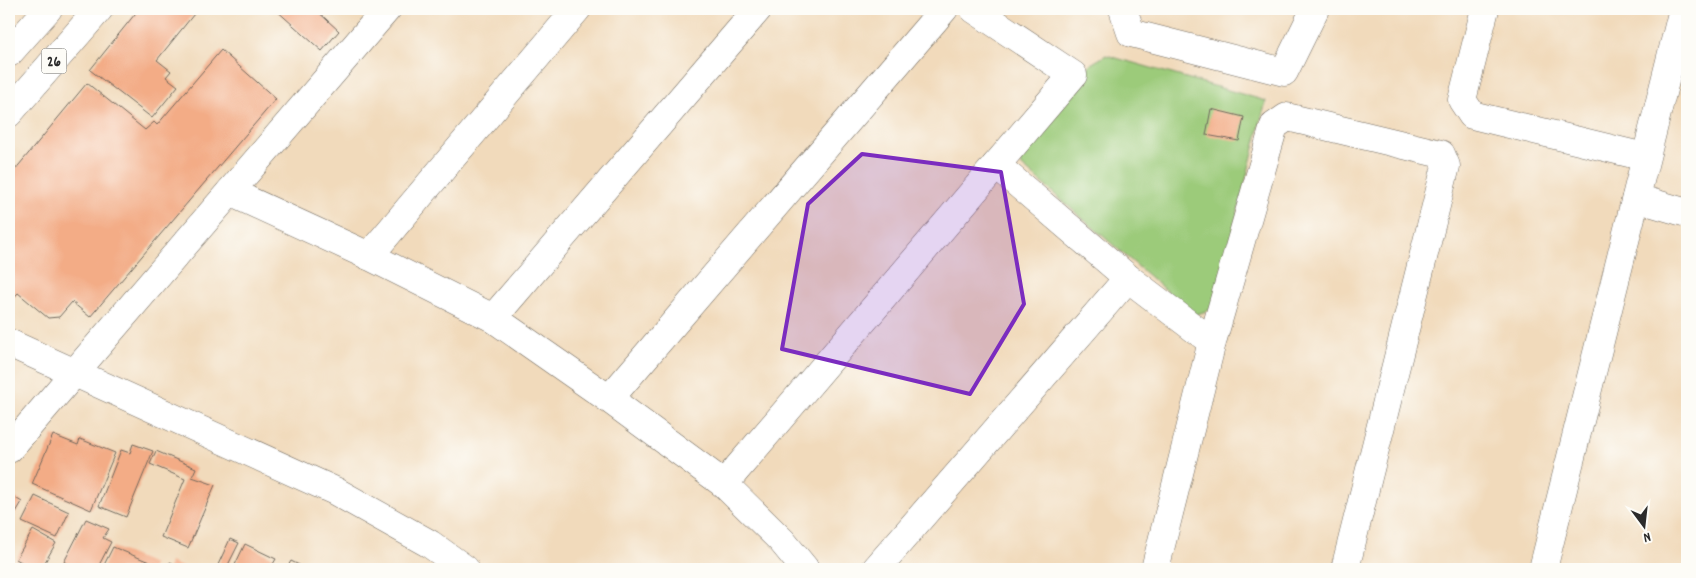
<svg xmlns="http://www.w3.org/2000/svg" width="1696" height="578" font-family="Dekko,sans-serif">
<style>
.green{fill:#9ccb7a;stroke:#647b52}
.building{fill:#f3ac86}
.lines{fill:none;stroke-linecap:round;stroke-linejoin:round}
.minor-casing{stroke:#70685d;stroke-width:29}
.major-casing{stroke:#70685d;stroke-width:29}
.minor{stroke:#fff;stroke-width:28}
.major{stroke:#fff;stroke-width:28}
.marked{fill:#7b2cbf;fill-opacity:0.2;stroke:#7b2cbf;stroke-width:4;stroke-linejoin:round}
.labels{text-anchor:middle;stroke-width:4;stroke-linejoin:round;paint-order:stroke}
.shield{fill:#fdfcf7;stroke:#6a6a68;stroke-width:1}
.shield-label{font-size:15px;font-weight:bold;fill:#2b2b2b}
</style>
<rect width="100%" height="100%" fill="#fdfcf7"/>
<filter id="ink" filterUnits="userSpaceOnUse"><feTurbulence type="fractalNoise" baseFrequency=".02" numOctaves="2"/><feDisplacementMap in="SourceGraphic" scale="10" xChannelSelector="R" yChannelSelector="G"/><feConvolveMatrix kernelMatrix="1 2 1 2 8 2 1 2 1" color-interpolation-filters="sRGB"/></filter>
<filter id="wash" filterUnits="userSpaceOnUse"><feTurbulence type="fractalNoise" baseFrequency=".0096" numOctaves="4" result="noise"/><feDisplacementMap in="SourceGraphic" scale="20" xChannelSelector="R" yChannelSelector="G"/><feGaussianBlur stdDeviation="1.12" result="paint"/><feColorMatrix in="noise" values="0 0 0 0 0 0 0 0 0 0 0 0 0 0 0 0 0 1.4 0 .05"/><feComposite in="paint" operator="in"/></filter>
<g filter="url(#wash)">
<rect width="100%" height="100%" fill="#f1dabb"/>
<polygon class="green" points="1106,55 1266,101 1213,309 1194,315 1021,165 1018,150 1091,64"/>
<g id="blocks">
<g class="building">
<polygon points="139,9 198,9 157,60 171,71 166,77 178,86 152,118 90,70"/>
<polygon points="275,9 315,9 339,31 322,51"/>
<polygon points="221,50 276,99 90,317 72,302 59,317 48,318 18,293 9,303 9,177 87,83 145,130 154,122 157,125"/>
<polygon points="1211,109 1244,117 1239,141 1206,135"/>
<polygon points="53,435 78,445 80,439 115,453 91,510 32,484"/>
<polygon points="133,444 153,451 126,517 99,506 121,450 130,453"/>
<polygon points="156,451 196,468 192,477 215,485 188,548 161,537 185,479 150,464"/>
<polygon points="9,494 22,502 9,524"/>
<polygon points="35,496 69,512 57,538 22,522"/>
<polygon points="86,519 109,529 103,538 111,542 97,569 81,569 64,562"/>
<polygon points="33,530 56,543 41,569 33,569 16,559"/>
<polygon points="230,539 239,543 226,569 222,569 217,567"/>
<polygon points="245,544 276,559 270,569 233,569"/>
<polygon points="113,547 154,564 151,569 102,569"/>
<polygon points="291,561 307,569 286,569"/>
<polygon points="170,562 187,569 168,569"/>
<polygon points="50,563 63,569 47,569"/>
</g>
</g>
</g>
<g filter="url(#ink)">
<use href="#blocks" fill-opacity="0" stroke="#70685d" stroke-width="1"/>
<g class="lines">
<g class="minor-casing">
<g id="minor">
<polyline points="1123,9 1131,33 1284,72 1315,9"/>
<polyline points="1485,9 1462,100 1472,115 1645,157"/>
<polyline points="996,165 1128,278 1212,342"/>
<polyline points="230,192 369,256 493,318 609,399 724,484 782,541 805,569"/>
<polyline points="1636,198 1687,213"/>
<polyline points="369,256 577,9"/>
<polyline points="493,318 758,9"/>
<polyline points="9,343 335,491 430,544 465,569"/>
<polyline points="609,399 944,9"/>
<polyline points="9,449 387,9"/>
<polyline points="724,484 1073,75 974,9"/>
<polyline points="876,569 1128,278"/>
<polyline points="1155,569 1212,342 1274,126 1287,117 1441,154 1446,166 1345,569"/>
<polyline points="1543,569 1683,9"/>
</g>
</g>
<g class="major-casing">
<g id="major">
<polyline points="9,53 48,9"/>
<polyline points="9,113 99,9"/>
</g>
</g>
<use href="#minor" class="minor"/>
<use href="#major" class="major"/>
</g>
</g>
<path class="marked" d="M 862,154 L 1001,172 L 1024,304 L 970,394 L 782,349 L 808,204 Z"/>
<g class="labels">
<rect class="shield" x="41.5" y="48.5" width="25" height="25" rx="4"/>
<g class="shield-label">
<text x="54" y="66">26</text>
</g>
</g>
<rect width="1696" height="578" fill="none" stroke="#fdfcf7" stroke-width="30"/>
<g transform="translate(1644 526) rotate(165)" stroke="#fdfcf7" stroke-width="4" paint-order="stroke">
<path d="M0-4L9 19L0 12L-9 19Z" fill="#2b2b2b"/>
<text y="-8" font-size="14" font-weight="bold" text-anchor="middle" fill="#2b2b2b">N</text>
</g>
</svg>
